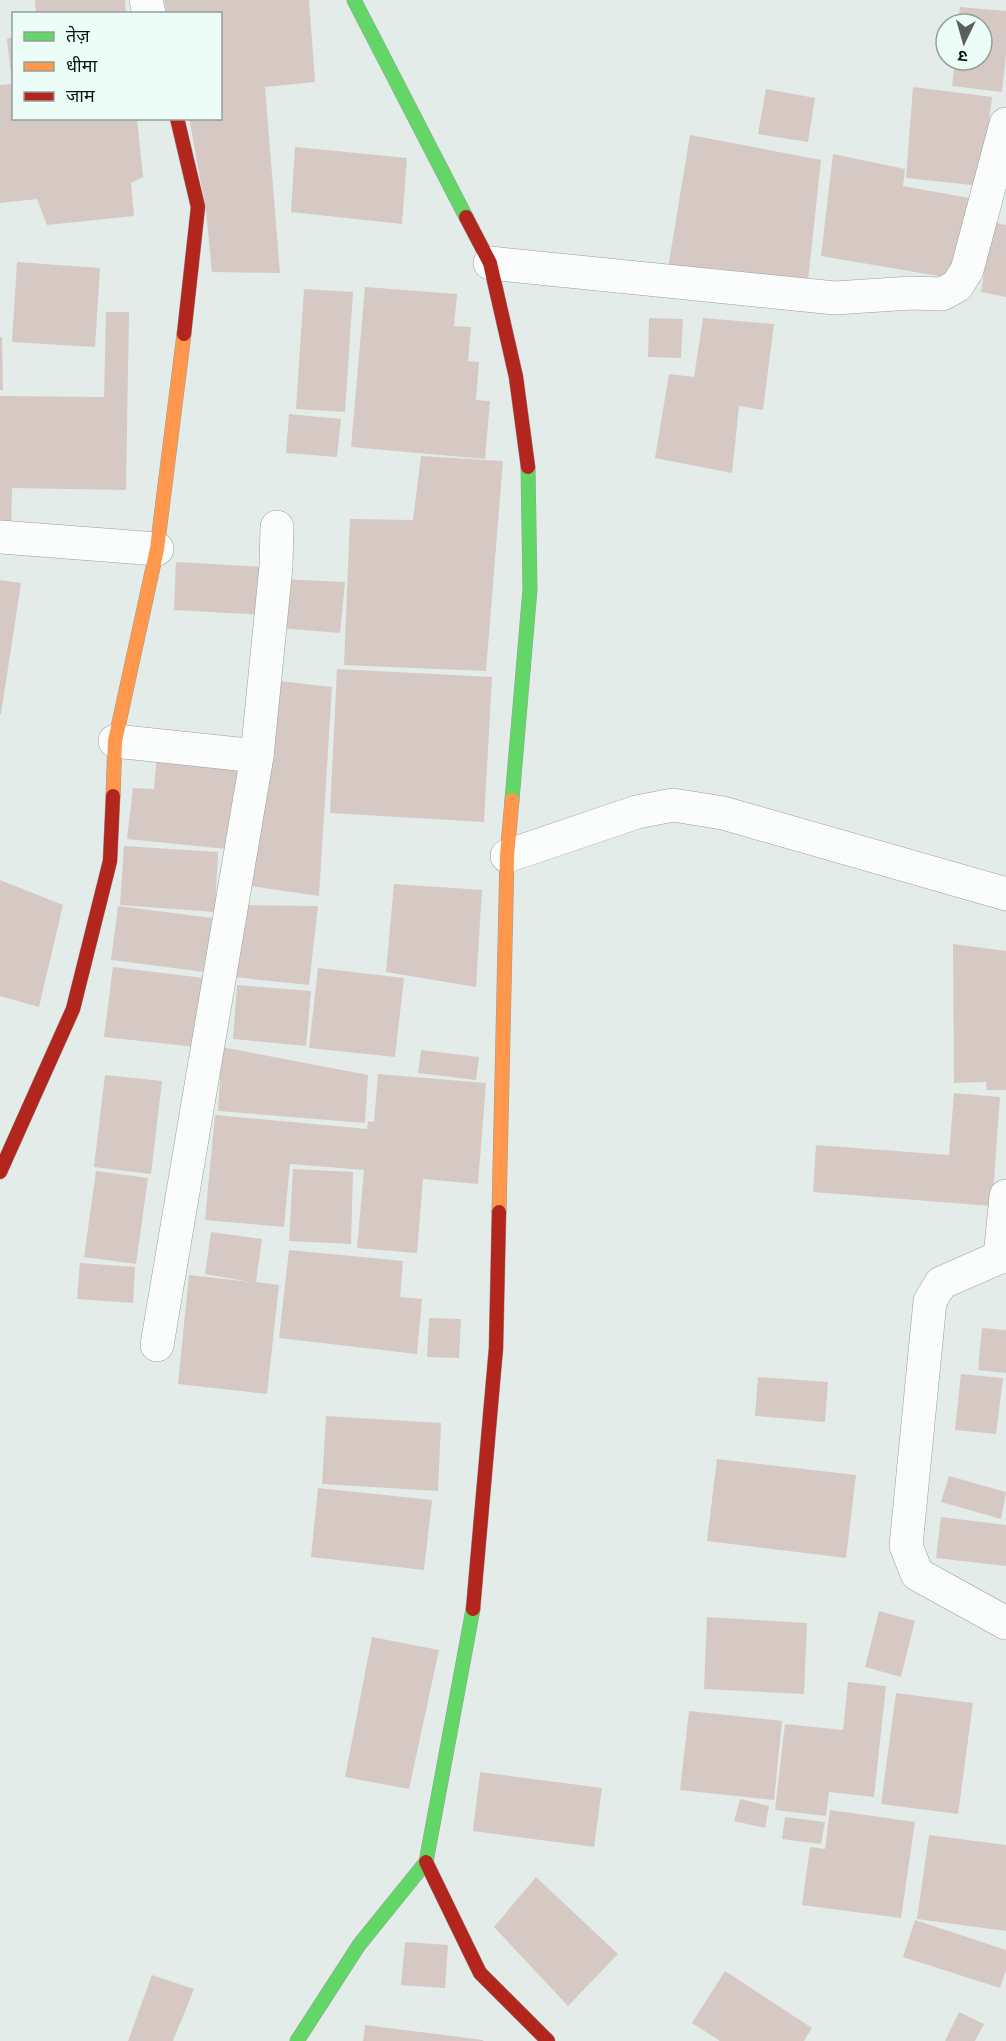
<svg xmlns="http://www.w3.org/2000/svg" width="1006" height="2041" font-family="'Nunito Sans','Noto Sans Devanagari',sans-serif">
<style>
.building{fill:#d6c9c4}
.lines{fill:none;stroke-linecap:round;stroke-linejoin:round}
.street-casing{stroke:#999f9d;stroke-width:34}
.fast-casing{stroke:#999f9d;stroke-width:15}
.slow-casing{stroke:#999f9d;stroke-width:15}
.jam-casing{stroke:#999f9d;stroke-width:15}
.street{stroke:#fbfcfc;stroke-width:33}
.fast{stroke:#63d668;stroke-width:14}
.slow{stroke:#ff974d;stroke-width:14}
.jam{stroke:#b3261e;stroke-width:14}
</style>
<rect width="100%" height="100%" fill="#e3ece9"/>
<g class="building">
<polygon points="35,0 125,0 126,14 36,14"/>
<polygon points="164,0 309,0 315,82 265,87 280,273 212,272 206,211 189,118 220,118 220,14 167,14"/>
<polygon points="960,7 1006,11 1006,54 1002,92 952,86 955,60 982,60 982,24 958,24"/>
<polygon points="14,36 14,84 12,84 7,39"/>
<polygon points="14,84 14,118 137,118 143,177 131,183 134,216 47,225 37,199 0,203 0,85"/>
<polygon points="913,87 992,97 981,186 906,178"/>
<polygon points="766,89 815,98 808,142 758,134"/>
<polygon points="690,135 821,160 808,280 710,268 709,279 667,274"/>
<polygon points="295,147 407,158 402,224 291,212"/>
<polygon points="833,154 905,169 903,186 969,198 956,279 821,256"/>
<polygon points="992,222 1006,225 1006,297 981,292"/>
<polygon points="17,262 100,268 95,347 12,342"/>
<polygon points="365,287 457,294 454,326 471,327 468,361 479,362 476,400 490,401 485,459 351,447"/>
<polygon points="304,289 353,292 345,412 296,409"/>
<polygon points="106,312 129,312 126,490 12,488 11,536 0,536 0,396 104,397"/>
<polygon points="649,318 683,319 681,358 648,357"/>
<polygon points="703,318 774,324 763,410 739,406 732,473 655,458 669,374 694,377"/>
<polygon points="0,337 2,337 3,390 0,390"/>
<polygon points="289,414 341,419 337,457 286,453"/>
<polygon points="421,456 503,461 486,671 344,665 350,519 413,520"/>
<polygon points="176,562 267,567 264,615 174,610"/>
<polygon points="282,579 345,582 340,633 279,628"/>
<polygon points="0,580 21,583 1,714 0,714"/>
<polygon points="337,669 492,677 484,822 330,813"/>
<polygon points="270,680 332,687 319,896 250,886"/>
<polygon points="157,757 241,768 227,849 127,839 133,788 154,789"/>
<polygon points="124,846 218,852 215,912 120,905"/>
<polygon points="0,880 63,905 39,1007 0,996"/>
<polygon points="394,884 482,890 476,987 386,972"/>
<polygon points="241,905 318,906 309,985 234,977"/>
<polygon points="118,906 212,918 205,972 111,960"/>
<polygon points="953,944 1006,951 1006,1090 987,1090 986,1082 954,1083"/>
<polygon points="113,967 204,978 196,1047 104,1037"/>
<polygon points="318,968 404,978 395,1057 309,1048"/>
<polygon points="237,985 311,991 306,1046 233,1039"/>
<polygon points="222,1047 368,1075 365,1123 218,1111"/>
<polygon points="421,1050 479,1057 476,1080 418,1073"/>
<polygon points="378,1074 486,1083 478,1184 423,1179 417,1253 357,1248 364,1170 290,1164 284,1227 205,1220 215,1115 367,1129 368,1121 374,1122"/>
<polygon points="105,1075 162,1081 151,1174 94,1167"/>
<polygon points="954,1093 1000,1097 992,1206 813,1192 816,1145 949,1155"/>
<polygon points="293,1169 353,1172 351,1244 289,1241"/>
<polygon points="96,1171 148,1178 136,1264 84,1257"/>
<polygon points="211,1232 262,1239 256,1282 279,1285 267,1394 178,1384 189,1275 250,1282 205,1274"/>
<polygon points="289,1250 403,1261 400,1297 422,1299 417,1354 279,1338"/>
<polygon points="80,1263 135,1267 133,1303 77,1299"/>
<polygon points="429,1318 461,1319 459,1358 427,1357"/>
<polygon points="982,1328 1006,1330 1006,1373 978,1370"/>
<polygon points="961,1374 1003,1378 996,1434 955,1430"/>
<polygon points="758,1377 828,1382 825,1422 755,1416"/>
<polygon points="326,1416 441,1423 438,1491 322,1484"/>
<polygon points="717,1459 856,1475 846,1558 707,1541"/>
<polygon points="949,1476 1006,1492 1001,1519 941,1502"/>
<polygon points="318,1488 432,1500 424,1570 311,1557"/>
<polygon points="941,1517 1006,1525 1006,1566 936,1558"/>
<polygon points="879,1611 915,1621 901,1677 865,1667"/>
<polygon points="707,1617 807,1623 804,1694 704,1689"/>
<polygon points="372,1637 439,1650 409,1789 345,1777"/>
<polygon points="848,1682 886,1686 874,1797 829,1792 826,1816 775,1810 785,1724 843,1730"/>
<polygon points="896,1693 973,1703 958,1814 881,1804"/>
<polygon points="689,1711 782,1721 774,1800 680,1790"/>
<polygon points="480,1772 602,1788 594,1847 473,1831"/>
<polygon points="740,1799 769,1806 765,1828 734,1821"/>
<polygon points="830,1810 915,1822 901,1918 802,1905 810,1847 825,1849"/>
<polygon points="785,1817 825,1822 821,1844 782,1839"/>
<polygon points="929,1835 1006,1845 1006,1931 917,1919"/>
<polygon points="536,1877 618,1954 568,2006 494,1927"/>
<polygon points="915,1920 1006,1950 1006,1970 1000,1988 903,1957"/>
<polygon points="405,1942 448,1945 445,1988 401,1985"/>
<polygon points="725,1971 812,2028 804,2041 720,2041 692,2023"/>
<polygon points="152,1975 194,1989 173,2041 128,2041"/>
<polygon points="959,2012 984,2024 975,2041 945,2041"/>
<polygon points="365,2025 483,2040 483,2041 363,2041"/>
</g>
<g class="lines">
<g class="street-casing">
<g id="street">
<polyline points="146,0 149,14"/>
<polyline points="490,263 835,298 911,293 942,294 957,286 967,270 1006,124"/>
<polyline points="0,537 157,549"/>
<polyline points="115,741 257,756"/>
<polyline points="507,856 637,812 673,805 723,813 1006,894"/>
<polyline points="1000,1257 1006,1196"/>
<polyline points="1006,1257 1000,1257 941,1283 930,1301 906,1546 917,1574 1006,1623"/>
<polyline points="157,1345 257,756 276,566 277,527"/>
</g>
</g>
<g class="fast-casing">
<g id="fast">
<polyline points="354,0 466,217"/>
<polyline points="512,800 530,589 528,467"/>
<polyline points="297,2041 359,1945 426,1862 473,1609"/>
</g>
</g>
<g class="slow-casing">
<g id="slow">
<polyline points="113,796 115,741 157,549 184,334"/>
<polyline points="499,1212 507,856 512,800"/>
</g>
</g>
<g class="jam-casing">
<g id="jam">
<polyline points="177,118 198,207 184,334"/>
<polyline points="466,217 490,263 516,377 528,467"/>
<polyline points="0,1172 73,1009 110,861 113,796"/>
<polyline points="473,1609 496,1348 499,1212"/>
<polyline points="426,1862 480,1973 548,2041"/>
</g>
</g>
<use href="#street" class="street"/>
<use href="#fast" class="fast"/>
<use href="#slow" class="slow"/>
<use href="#jam" class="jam"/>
</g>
<rect x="12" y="12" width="210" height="108" fill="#ecfdf7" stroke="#939f9b" stroke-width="1.5"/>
<rect x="24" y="32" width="30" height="9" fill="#63d668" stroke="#939f9b" stroke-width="1.5"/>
<text x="66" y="42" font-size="18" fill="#0d1311">तेज़</text>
<rect x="24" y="62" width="30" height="9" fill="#ff974d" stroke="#939f9b" stroke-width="1.5"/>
<text x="66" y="72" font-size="18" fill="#0d1311">धीमा</text>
<rect x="24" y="92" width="30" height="9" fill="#b3261e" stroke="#939f9b" stroke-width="1.5"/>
<text x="66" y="102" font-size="18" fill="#0d1311">जाम</text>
<g transform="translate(964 42) rotate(185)"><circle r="28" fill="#ecfdf7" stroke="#939f9b" stroke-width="1.5"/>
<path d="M0-4.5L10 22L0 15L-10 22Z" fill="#585f5d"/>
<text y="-9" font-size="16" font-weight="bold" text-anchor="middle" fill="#0d1311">उ</text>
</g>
</svg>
